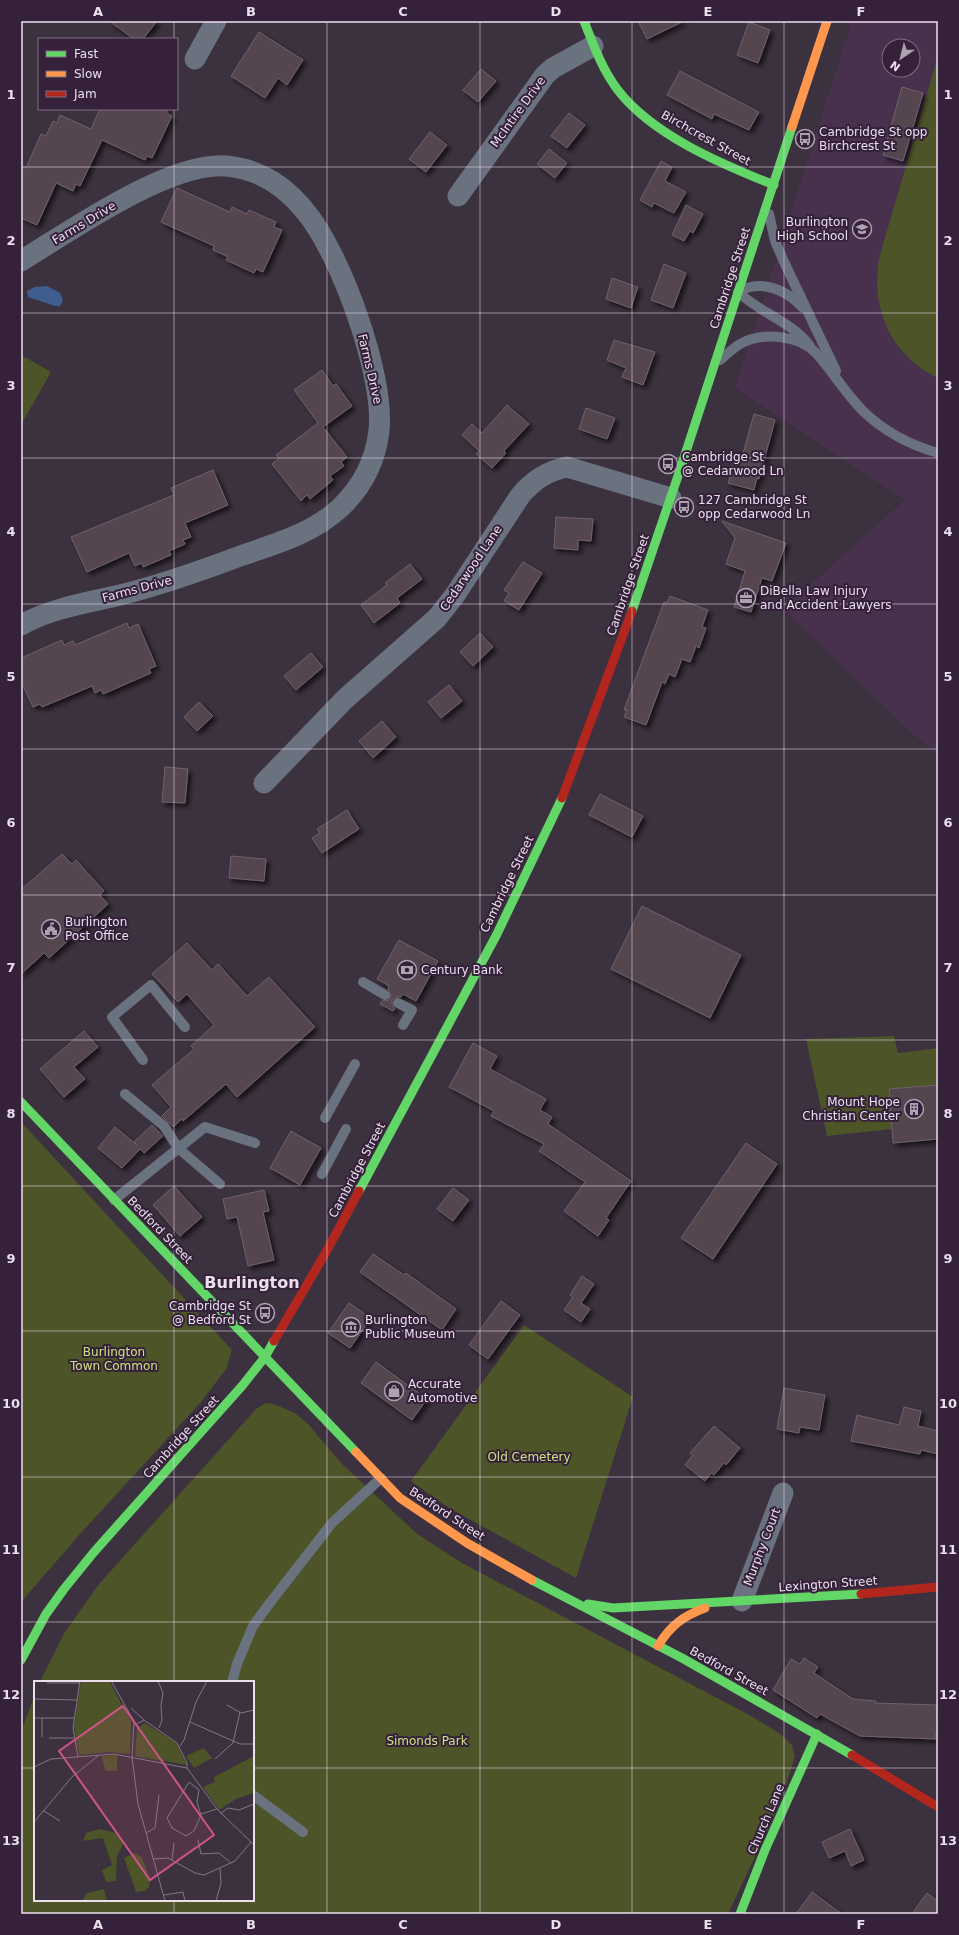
<svg xmlns="http://www.w3.org/2000/svg" width="959" height="1935" font-family="'DejaVu Sans',sans-serif">
<style>
.built{fill:#48314d;fill-rule:evenodd}
.green{fill:#4c5428}
.water{fill:#3f5d8e}
.building{fill:#544450;stroke:#6f626c;filter:url(#shadow)}
.lines{fill:none;stroke-linecap:round;stroke-linejoin:round}
.lane{stroke:#6a727f;stroke-width:10}
.street{stroke:#6a727f;stroke-width:21}
.fast{stroke:#63d668;stroke-width:9}
.slow{stroke:#ff974d;stroke-width:9}
.jam{stroke:#b3261e;stroke-width:9}
.grid{fill:none;stroke:#ebdfee;stroke-width:1;stroke-opacity:0.55}
.labels{text-anchor:middle;stroke-width:4;stroke-linejoin:round;paint-order:stroke}
.street-label{font-size:12px;fill:#ebdfee;stroke:#352139}
.poi-label{font-size:12px;fill:#ebdfee;stroke:#352139;text-anchor:start}
.park-label{font-size:12px;fill:#cee382;stroke:#352139}
.district-label{font-size:16px;font-weight:bold;fill:#ebdfee;stroke:#352139}
.inset-road{fill:none;stroke:#827784;stroke-width:1}
.view{fill:#ce5487;fill-opacity:0.15;stroke:#ce5487;stroke-width:2}
.inset-edge{fill:none;stroke:#ebdfee;stroke-width:2}
.neatline{fill:none;stroke:#ebdfee;stroke-width:1.5}
.grid-label{font-size:13px;text-anchor:middle;font-weight:bold;fill:#ebdfee}
</style>
<defs>
<filter id="shadow"><feDropShadow dx="3.5" dy="3.5" stdDeviation="2" flood-color="#0009"/></filter>
</defs>
<rect width="100%" height="100%" fill="#3c313e"/>
<path class="built" d="M 852,21 L 938,21 L 938,755 L 904,726 L 783,609 L 905,500 L 735,388 ZM 889,46 L 913,46 L 913,70 L 889,70 Z"/>
<g class="green">
<path d="M 938,56 L 938,378 C 890,356 869,305 880,255 Z"/>
<polygon points="21,355 51,372 21,425"/>
<polygon points="894,1036 898,1053 938,1048 938,1085 890,1089 892,1129 827,1136 806,1039"/>
<polygon points="21,1122 232,1350 226,1369 201,1402 81,1533 21,1602"/>
<polygon points="524,1325 633,1397 576,1578 449,1508 411,1481"/>
<polygon points="266,1403 274,1404 295,1413 308,1424 341,1463 385,1504 416,1533 462,1563 751,1716 779,1733 792,1745 795,1756 783,1794 768,1829 728,1914 21,1914 21,1732 35,1694 35,1900 253,1900 253,1682 40,1682 65,1632 99,1584 256,1409"/>
</g>
<polygon class="water" points="47,286 60,293 63,300 60,306 55,306 28,297 27,291 35,287"/>
<g class="building">
<polygon points="109,21 157,21 143,39 134,39"/>
<polygon points="638,21 684,21 647,39"/>
<polygon points="749,22 770,30 758,63 737,55"/>
<polygon points="259,32 303,60 287,85 278,78 265,98 231,76"/>
<polygon points="481,69 496,81 478,102 463,90"/>
<polygon points="680,71 759,112 749,130 714,114 712,119 667,95"/>
<polygon points="902,87 923,93 903,161 883,155"/>
<polygon points="100,109 168,109 166,113 172,116 152,158 147,156 145,160 102,140 80,186 76,184 73,191 56,183 37,225 21,218 21,165 26,168 41,134 46,136 53,121 57,123 60,115 91,129"/>
<polygon points="569,113 585,125 567,148 551,136"/>
<polygon points="430,132 447,145 426,172 409,159"/>
<polygon points="549,149 567,163 555,178 537,164"/>
<polygon points="661,161 672,167 665,181 686,192 674,213 654,203 652,207 640,200"/>
<polygon points="177,188 230,212 232,207 247,214 249,210 276,222 274,227 282,230 263,272 256,269 254,273 226,260 228,257 213,250 214,246 161,222"/>
<polygon points="686,205 703,214 693,233 690,231 684,241 672,235"/>
<polygon points="664,264 686,273 673,308 651,300"/>
<polygon points="612,278 638,287 631,308 606,299"/>
<polygon points="614,340 655,352 643,385 622,377 626,368 607,360"/>
<polygon points="322,370 333,386 336,384 352,406 323,427 347,457 341,462 344,466 330,476 333,480 310,499 307,495 301,501 272,464 279,458 276,455 318,423 294,390"/>
<polygon points="507,405 529,424 504,451 506,453 492,468 476,454 479,451 462,435 472,424 482,433"/>
<polygon points="586,408 615,418 607,439 579,429"/>
<polygon points="754,414 775,420 759,479 757,478 754,490 728,483 736,455 742,457"/>
<polygon points="213,470 228,505 185,523 191,537 183,540 185,544 169,551 171,555 143,567 142,563 135,566 129,553 87,572 71,537 174,495 171,488"/>
<polygon points="556,517 593,519 591,541 578,540 578,550 554,548"/>
<polygon points="722,521 786,543 772,581 762,578 751,612 734,607 745,571 726,564 735,538"/>
<polygon points="523,562 542,573 519,610 504,601 509,593 504,590"/>
<polygon points="410,564 422,579 397,598 400,603 374,623 361,605 387,585 385,583"/>
<polygon points="670,596 708,610 702,627 706,628 699,648 696,646 690,662 682,659 675,677 669,674 665,684 662,682 646,725 624,717 627,710 624,710 664,602 667,603"/>
<polygon points="127,623 129,628 138,624 156,666 149,669 151,673 103,694 101,690 95,693 92,686 42,707 40,704 33,707 21,681 21,658 62,640 64,645 73,641 75,645"/>
<polygon points="480,633 493,647 473,666 460,652"/>
<polygon points="311,653 323,667 296,690 284,676"/>
<polygon points="449,685 462,701 441,718 428,702"/>
<polygon points="199,702 213,716 197,731 184,717"/>
<polygon points="382,721 396,737 373,758 359,741"/>
<polygon points="165,767 188,769 185,803 162,802"/>
<polygon points="600,794 643,816 632,837 589,815"/>
<polygon points="347,810 359,829 322,853 312,838 320,833 317,829"/>
<polygon points="62,854 72,864 76,860 104,891 100,895 108,904 49,958 44,953 21,974 21,890"/>
<polygon points="231,856 266,859 264,881 229,878"/>
<polygon points="642,906 741,955 710,1018 611,969"/>
<polygon points="399,940 438,961 416,1001 403,994 401,997 397,997 392,1000 392,1004 395,1009 393,1011 380,1004 382,1001 389,1000 391,995 388,989 389,986 377,979"/>
<polygon points="187,943 212,970 218,964 247,996 269,977 315,1027 237,1097 226,1084 183,1121 182,1119 173,1127 162,1116 171,1107 152,1085 194,1049 191,1046 214,1025 187,994 178,1002 152,974"/>
<polygon points="84,1031 98,1047 74,1067 85,1079 64,1097 40,1069"/>
<polygon points="473,1043 497,1056 490,1069 546,1099 540,1110 552,1117 548,1124 631,1181 606,1218 609,1220 598,1236 564,1211 585,1182 539,1151 544,1144 491,1116 494,1111 449,1087"/>
<polygon points="938,1085 938,1139 893,1143 889,1089"/>
<polygon points="152,1125 163,1136 144,1153 140,1149 122,1168 98,1148 115,1127 137,1145 134,1142"/>
<polygon points="291,1131 321,1148 300,1185 270,1168"/>
<polygon points="746,1143 777,1164 713,1259 681,1238"/>
<polygon points="174,1186 202,1217 180,1236 153,1205"/>
<polygon points="453,1188 469,1200 453,1221 437,1209"/>
<polygon points="264,1190 269,1211 263,1212 274,1260 248,1266 237,1217 227,1219 223,1199"/>
<polygon points="373,1254 404,1275 406,1273 456,1309 442,1330 360,1272"/>
<polygon points="582,1276 594,1284 581,1303 590,1309 581,1322 564,1310 573,1297 570,1295"/>
<polygon points="501,1301 520,1315 488,1359 469,1345"/>
<polygon points="349,1303 371,1318 350,1348 328,1333"/>
<polygon points="376,1362 427,1399 412,1420 361,1383"/>
<polygon points="784,1388 825,1395 819,1430 800,1427 799,1433 777,1429"/>
<polygon points="904,1407 921,1411 918,1426 938,1431 938,1454 921,1450 920,1454 851,1441 857,1415 899,1425"/>
<polygon points="714,1426 740,1448 726,1465 724,1463 714,1475 711,1473 705,1481 685,1465 693,1455 690,1453"/>
<polygon points="804,1658 818,1667 814,1673 853,1699 876,1701 875,1703 936,1705 938,1733 936,1733 936,1739 860,1736 820,1714 817,1718 773,1690 791,1659 800,1664"/>
<polygon points="850,1829 864,1860 851,1866 845,1851 829,1858 822,1842"/>
<polygon points="812,1892 842,1914 796,1914"/>
<polygon points="927,1893 938,1901 938,1914 912,1914"/>
</g>
<g class="lines">
<g class="lane">
<polyline points="769,214 775,241 785,264 836,371"/>
<path d="M 802,307 C 786,289 760,279 738,292 C 760,313 791,321 810,346"/>
<path d="M 720,360 C 728,353 735,346 744,342 C 765,332 800,336 816,353 C 833,372 846,394 864,412 C 885,432 910,445 938,453"/>
<polyline points="363,982 385,995"/>
<polyline points="398,1003 412,1010 403,1025"/>
<polyline points="143,1060 112,1017 151,985 185,1027"/>
<polyline points="125,1094 164,1126 178,1148 220,1184"/>
<polyline points="325,1118 355,1064"/>
<polyline points="322,1174 346,1129"/>
<polyline points="114,1200 205,1127 255,1143"/>
<polyline points="232,1682 237,1664 253,1626 269,1604 332,1523 381,1478"/>
<polyline points="253,1795 303,1832"/>
</g>
<g class="street">
<polyline points="195,59 216,21"/>
<polyline points="458,196 545,75 553,68 593,46"/>
<path d="M 21,261 C 70,231 168,162 226,166 C 259,169 285,186 305,211 C 340,252 385,376 379,430 C 376,460 363,486 340,508 C 313,533 278,543 243,555 C 203,570 162,585 120,595 C 86,603 52,608 21,625"/>
<path d="M 264,783 L 345,699 L 437,618 L 455,595 L 520,496 C 533,480 547,471 567,467 L 671,498"/>
<polyline points="742,1601 783,1493"/>
</g>
<g class="fast">
<path d="M 584,21 C 593,44 602,69 617,89 C 652,135 721,164 774,185"/>
<polyline points="632,611 680,470 792,127"/>
<polyline points="21,1102 356,1452"/>
<polyline points="359,1191 497,934 562,798"/>
<polyline points="532,1580 682,1658 852,1755"/>
<polyline points="588,1604 613,1608 861,1594"/>
<polyline points="21,1660 46,1614 64,1589 94,1552 242,1386 265,1357 274,1341"/>
<polyline points="740,1914 765,1850 817,1734"/>
</g>
<g class="slow">
<polyline points="792,127 827,21"/>
<polyline points="356,1452 400,1498 467,1543 532,1580"/>
<path d="M 658,1646 C 670,1626 683,1616 705,1608"/>
</g>
<g class="jam">
<polyline points="562,798 632,611"/>
<polyline points="274,1341 326,1252 359,1191"/>
<polyline points="861,1594 938,1587"/>
<polyline points="852,1755 938,1807"/>
</g>
</g>
<path class="grid" d="M 174,21 L 174,39M 327,21 L 327,1914M 480,21 L 480,1914M 632,21 L 632,1914M 784,21 L 784,1914M 174,109 L 174,1682M 21,167 L 938,167M 21,313 L 938,313M 21,458 L 938,458M 21,604 L 938,604M 21,749 L 938,749M 21,895 L 938,895M 21,1040 L 938,1040M 21,1186 L 938,1186M 21,1331 L 938,1331M 21,1477 L 938,1477M 21,1622 L 938,1622M 21,1768 L 35,1768M 253,1768 L 938,1768M 174,1900 L 174,1914"/>
<defs>
<g id="bus-ring" transform="scale(1)"><circle r="9.5" fill="#352139" stroke="#aea2b0" stroke-width="1.5"/><path d="M-5-6H5V4H4V6H2V4H-2V6H-4V4H-5ZM-3.5-4V0h7V-4ZM-3.5 1.2v1.5H-2V1.2ZM2 1.2v1.5H3.5V1.2Z" fill="#aea2b0"/></g>
<g id="school-ring" transform="scale(1)"><circle r="9.5" fill="#352139" stroke="#aea2b0" stroke-width="1.5"/><path d="M0-5L7-2L0 1L-7-2ZM-4 1L0 2.5L4 1V4Q0 6-4 4Z" fill="#aea2b0"/></g>
<g id="office-ring" transform="scale(1)"><circle r="9.5" fill="#352139" stroke="#aea2b0" stroke-width="1.5"/><path d="M-6-3h4V-5.5h4V-3h4V5H-6ZM-1-4.5V-3h2v-1.5ZM-6 0V1H6V0Z" fill="#aea2b0"/></g>
<g id="civic-ring" transform="scale(1)"><circle r="9.5" fill="#352139" stroke="#aea2b0" stroke-width="1.5"/><path d="M-.6-6.5H3V-4.5H.6V-3L4-1V1h2V6H-6V1h2V-1L-.6-3ZM-1.2 2.5V6h2.4V2.5Z" fill="#aea2b0"/></g>
<g id="bank-ring" transform="scale(1)"><circle r="9.5" fill="#352139" stroke="#aea2b0" stroke-width="1.5"/><path d="M-6-4H6V4H-6ZM0-2.3a2.3 2.3 0 1 0 0 4.6a2.3 2.3 0 1 0 0-4.6Z" fill="#aea2b0"/></g>
<g id="building-ring" transform="scale(1)"><circle r="9.5" fill="#352139" stroke="#aea2b0" stroke-width="1.5"/><path d="M-4-6H4V6H1V3H-1V6H-4ZM-2.5-4.3h1.7v1.8h-1.7ZM.8-4.3h1.7v1.8H.8ZM-2.5-1h1.7V.8h-1.7ZM.8-1h1.7V.8H.8Z" fill="#aea2b0"/></g>
<g id="museum-ring" transform="scale(1)"><circle r="9.5" fill="#352139" stroke="#aea2b0" stroke-width="1.5"/><path d="M0-6L6-3V-2H-6V-3ZM-5-1h2V3h-2ZM-1-1h2V3h-2ZM3-1h2V3H3ZM-6 4H6V6H-6Z" fill="#aea2b0"/></g>
<g id="shop-ring" transform="scale(1)"><circle r="9.5" fill="#352139" stroke="#aea2b0" stroke-width="1.5"/><path d="M-5-2.5h2.3a2.7 3.5 0 0 1 5.4 0H5L5.5 6h-11ZM-1.5-2.5h3a1.5 2.3 0 0 0-3 0Z" fill="#aea2b0"/></g>
</defs>
<g fill-rule="evenodd">
<use href="#bus-ring" x="805" y="139"/>
<use href="#school-ring" x="862" y="229"/>
<use href="#bus-ring" x="668" y="464"/>
<use href="#bus-ring" x="684" y="507"/>
<use href="#office-ring" x="746" y="598"/>
<use href="#civic-ring" x="51" y="929"/>
<use href="#bank-ring" x="407" y="970"/>
<use href="#building-ring" x="914" y="1109"/>
<use href="#bus-ring" x="265" y="1313"/>
<use href="#museum-ring" x="351" y="1327"/>
<use href="#shop-ring" x="394" y="1391"/>
</g>
<g class="labels">
<g class="street-label">
<text transform="translate(518 112) rotate(-54)" y="4">McIntire Drive</text>
<text transform="translate(706 138) rotate(29)" y="4">Birchcrest Street</text>
<text transform="translate(84 223) rotate(-31)" y="4">Farms Drive</text>
<text transform="translate(730 278) rotate(-72)" y="4">Cambridge Street</text>
<text transform="translate(370 369) rotate(77)" y="4">Farms Drive</text>
<text transform="translate(471 568) rotate(-56)" y="4">Cedarwood Lane</text>
<text transform="translate(628 585) rotate(-71)" y="4">Cambridge Street</text>
<text transform="translate(137 589) rotate(-15)" y="4">Farms Drive</text>
<text transform="translate(507 884) rotate(-64)" y="4">Cambridge Street</text>
<text transform="translate(357 1170) rotate(-62)" y="4">Cambridge Street</text>
<text transform="translate(160 1230) rotate(46)" y="4">Bedford Street</text>
<text transform="translate(181 1437) rotate(-48)" y="4">Cambridge Street</text>
<text transform="translate(447 1514) rotate(33)" y="4">Bedford Street</text>
<text transform="translate(762 1547) rotate(-69)" y="4">Murphy Court</text>
<text transform="translate(828 1584) rotate(-4)" y="4">Lexington Street</text>
<text transform="translate(729 1671) rotate(29)" y="4">Bedford Street</text>
<text transform="translate(766 1819) rotate(-67)" y="4">Church Lane</text>
</g>
<g class="poi-label">
<text x="819" y="136">Cambridge St opp<tspan x="819" dy="14">Birchcrest St</tspan></text>
<text x="848" y="226" text-anchor="end">Burlington<tspan x="848" dy="14">High School</tspan></text>
<text x="682" y="461">Cambridge St<tspan x="682" dy="14">@ Cedarwood Ln</tspan></text>
<text x="698" y="504">127 Cambridge St<tspan x="698" dy="14">opp Cedarwood Ln</tspan></text>
<text x="760" y="595">DiBella Law Injury<tspan x="760" dy="14">and Accident Lawyers</tspan></text>
<text x="65" y="926">Burlington<tspan x="65" dy="14">Post Office</tspan></text>
<text x="421" y="974">Century Bank</text>
<text x="900" y="1106" text-anchor="end">Mount Hope<tspan x="900" dy="14">Christian Center</tspan></text>
<text x="251" y="1310" text-anchor="end">Cambridge St<tspan x="251" dy="14">@ Bedford St</tspan></text>
<text x="365" y="1324">Burlington<tspan x="365" dy="14">Public Museum</tspan></text>
<text x="408" y="1388">Accurate<tspan x="408" dy="14">Automotive</tspan></text>
</g>
<g class="park-label">
<text x="114" y="1356">Burlington<tspan x="114" dy="14">Town Common</tspan></text>
<text x="529" y="1461">Old Cemetery</text>
<text x="427" y="1745">Simonds Park</text>
</g>
<g class="district-label">
<text x="252" y="1288">Burlington</text>
</g>
</g>
<g transform="translate(34 1681)">
<rect width="220" height="220" fill="#3c313e"/>
<path d="M 47,0 L 75,0 L 97,40 L 96,73 L 76,71 L 45,74 L 40,46 ZM 111,42 L 142,62 L 153,84 L 101,75 L 103,47 ZM 170,67 L 178,77 L 160,87 L 152,75 ZM 83,74 L 83,90 L 72,90 L 67,75 ZM 220,75 L 220,112 L 202,118 L 185,129 L 169,106 L 181,101 L 180,96 ZM 65,148 L 82,152 L 90,161 L 83,175 L 82,200 L 72,201 L 68,189 L 78,184 L 69,157 L 49,160 L 52,152 ZM 100,172 L 108,177 L 116,199 L 115,206 L 111,210 L 102,211 L 90,177 ZM 70,208 L 73,220 L 48,220 L 53,212 Z" fill="#4c5428"/>
<path class="inset-road" d="M 77,0 L 100,40 L 98,76 L 104,123 L 131,220M 124,0 L 129,12 L 127,24 L 128,39 L 125,47M 13,2 L 46,2M 0,18 L 43,19M 193,24 L 207,32 L 220,29M 97,27 L 110,39 L 101,44M 0,37 L 40,37M 110,39 L 143,62 L 153,82 L 153,87 L 183,128 L 220,164M 156,41 L 206,63 L 220,63M 8,56 L 8,37M 15,57 L 40,57M 146,65 L 150,59 L 162,21 L 173,0M 44,76 L 39,47 L 46,0M 181,78 L 199,62 L 206,31M 0,86 L 17,78 L 80,73 L 153,87M 155,101 L 165,109 L 163,121 L 167,134 L 160,150 L 152,155 L 138,147 L 133,137 ZM 10,130 L 26,140M 167,133 L 183,128M 186,133 L 194,127 L 205,129 L 220,123M 0,141 L 38,96 L 65,74M 112,152 L 121,147 L 125,114M 164,159 L 167,173 L 185,172 L 197,182M 119,178 L 134,177 L 161,192 L 170,194 L 201,180 L 217,161M 138,179 L 140,162M 130,214 L 149,211 L 151,220M 182,220 L 187,202 L 186,187"/>
<path class="view" d="M 89,25 L 180,154 L 116,199 L 25,70 Z"/>
<rect width="220" height="220" class="inset-edge"/>
</g>
<rect width="959" height="1935" fill="none" stroke="#352139" stroke-width="44"/>
<rect x="38" y="38" width="140" height="72" fill="#352139" stroke="#7e6d81"/>
<rect x="46" y="51" width="20" height="6" fill="#63d668" stroke="#7e6d81"/>
<text x="74" y="58" font-size="12" fill="#ebdfee">Fast</text>
<rect x="46" y="71" width="20" height="6" fill="#ff974d" stroke="#7e6d81"/>
<text x="74" y="78" font-size="12" fill="#ebdfee">Slow</text>
<rect x="46" y="91" width="20" height="6" fill="#b3261e" stroke="#7e6d81"/>
<text x="74" y="98" font-size="12" fill="#ebdfee">Jam</text>
<g transform="translate(901 58) rotate(215)"><circle r="19" fill="#352139" stroke="#7e6d81"/>
<path d="M0-3L7 15L0 10L-7 15Z" fill="#aea2b0"/>
<text y="-6" font-size="11" font-weight="bold" text-anchor="middle" fill="#ebdfee">N</text>
</g>
<rect x="22" y="22" width="915" height="1891" class="neatline"/>
<g class="grid-label">
<text x="98" y="16">A</text>
<text x="251" y="16">B</text>
<text x="403" y="16">C</text>
<text x="556" y="16">D</text>
<text x="708" y="16">E</text>
<text x="861" y="16">F</text>
<text x="11" y="99">1</text>
<text x="948" y="99">1</text>
<text x="11" y="245">2</text>
<text x="948" y="245">2</text>
<text x="11" y="390">3</text>
<text x="948" y="390">3</text>
<text x="11" y="536">4</text>
<text x="948" y="536">4</text>
<text x="11" y="681">5</text>
<text x="948" y="681">5</text>
<text x="11" y="827">6</text>
<text x="948" y="827">6</text>
<text x="11" y="972">7</text>
<text x="948" y="972">7</text>
<text x="11" y="1118">8</text>
<text x="948" y="1118">8</text>
<text x="11" y="1263">9</text>
<text x="948" y="1263">9</text>
<text x="11" y="1408">10</text>
<text x="948" y="1408">10</text>
<text x="11" y="1554">11</text>
<text x="948" y="1554">11</text>
<text x="11" y="1699">12</text>
<text x="948" y="1699">12</text>
<text x="11" y="1845">13</text>
<text x="948" y="1845">13</text>
<text x="98" y="1929">A</text>
<text x="251" y="1929">B</text>
<text x="403" y="1929">C</text>
<text x="556" y="1929">D</text>
<text x="708" y="1929">E</text>
<text x="861" y="1929">F</text>
</g>
</svg>
